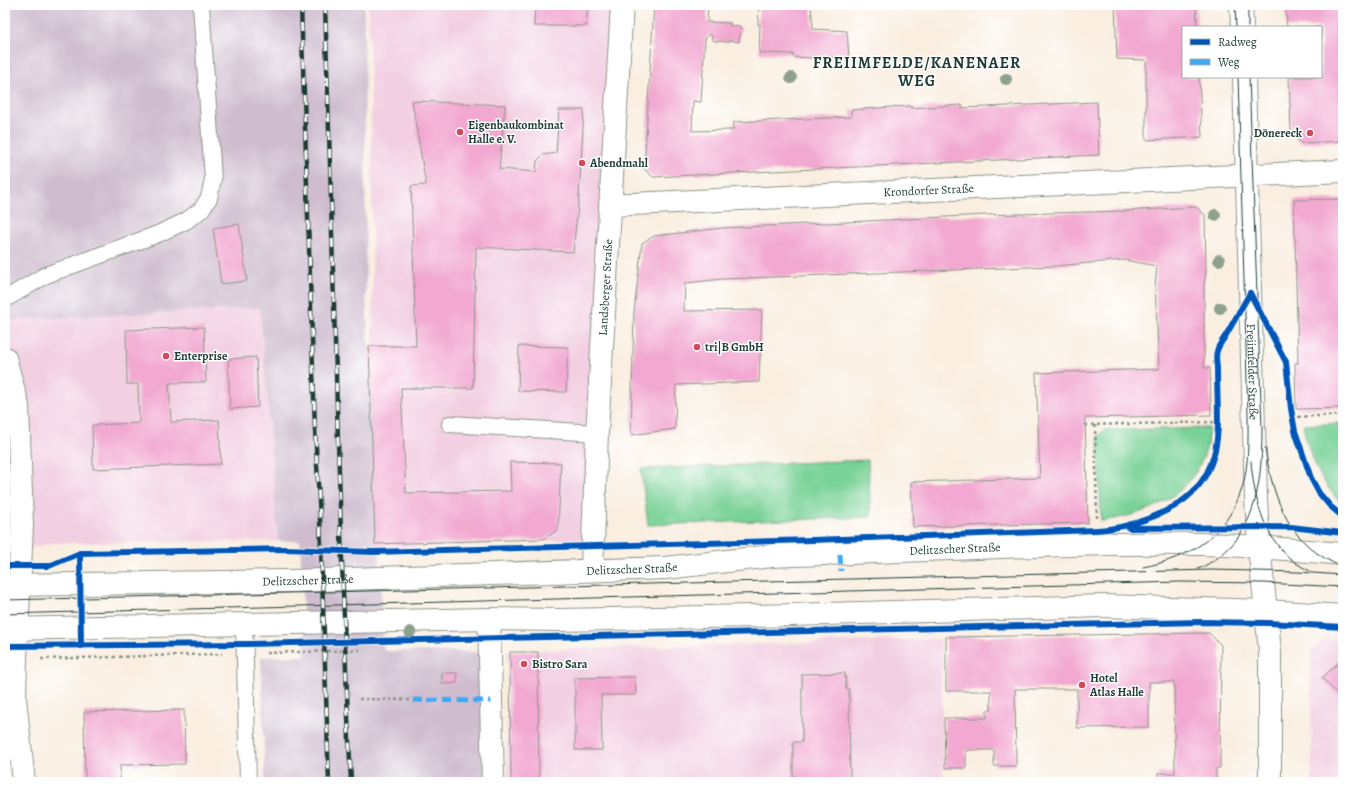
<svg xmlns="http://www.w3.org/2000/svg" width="1348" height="787" font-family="Alegreya,serif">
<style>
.built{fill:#f2cfe1}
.industrial{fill:#cfbdcf}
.green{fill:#79d297;stroke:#4c8866}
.building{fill:#f2a8d0}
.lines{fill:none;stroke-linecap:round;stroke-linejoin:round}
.service-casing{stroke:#8c968a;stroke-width:18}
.minor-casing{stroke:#8c968a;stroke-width:24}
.tertiary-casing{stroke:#8c968a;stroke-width:24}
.secondary-casing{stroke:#8c968a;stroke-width:24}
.path{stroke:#8c968a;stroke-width:2.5;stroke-dasharray:3 3;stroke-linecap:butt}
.service{stroke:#fff;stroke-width:16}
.minor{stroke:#fff;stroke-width:22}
.tertiary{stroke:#fff;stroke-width:22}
.secondary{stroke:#fff;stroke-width:22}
.tram{stroke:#1f3d34;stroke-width:1}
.rail-casing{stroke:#1f3d34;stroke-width:4.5}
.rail{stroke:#fff;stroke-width:3;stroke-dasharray:9;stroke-linecap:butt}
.quiet{stroke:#3fa9f5;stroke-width:5;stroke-dasharray:10 5;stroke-linecap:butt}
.cycleway-casing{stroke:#fff;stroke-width:8}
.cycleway{stroke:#0057b8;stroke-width:6}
.tree{fill:#8ea18f}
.poi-dot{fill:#d1495b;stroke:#fff;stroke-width:1.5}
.labels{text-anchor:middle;stroke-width:3;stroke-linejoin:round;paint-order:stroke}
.poi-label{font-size:12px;font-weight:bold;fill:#1f3d34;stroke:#fff;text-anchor:start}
.street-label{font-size:12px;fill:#1f3d34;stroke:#fff}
.district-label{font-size:16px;font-weight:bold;letter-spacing:1px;fill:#1f3d34;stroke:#fff}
</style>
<rect width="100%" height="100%" fill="#fff"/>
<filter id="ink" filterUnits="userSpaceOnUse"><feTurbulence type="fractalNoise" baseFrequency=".025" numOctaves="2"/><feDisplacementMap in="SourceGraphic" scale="8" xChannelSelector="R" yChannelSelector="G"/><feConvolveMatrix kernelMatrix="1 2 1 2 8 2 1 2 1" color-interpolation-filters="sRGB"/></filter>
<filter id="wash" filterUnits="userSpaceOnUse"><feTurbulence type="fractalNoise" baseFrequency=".012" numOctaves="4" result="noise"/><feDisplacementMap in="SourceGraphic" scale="16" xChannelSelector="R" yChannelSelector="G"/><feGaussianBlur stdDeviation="0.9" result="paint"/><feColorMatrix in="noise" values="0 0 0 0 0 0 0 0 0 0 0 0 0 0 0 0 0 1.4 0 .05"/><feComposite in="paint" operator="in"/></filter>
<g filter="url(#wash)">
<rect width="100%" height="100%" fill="#f9eee0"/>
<g class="built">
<polygon points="368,5 620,5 588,539 373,549 372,164"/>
<polygon points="260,308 278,541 51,543 5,554 5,320"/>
<polygon points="941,639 943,782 507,782 507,651"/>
<polygon points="1325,639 1343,640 1343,782 1312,782 1311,651"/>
</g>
<polygon class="industrial" points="5,5 364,5 366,297 384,651 482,652 486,782 265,782 261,657 305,656 300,541 278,541 260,308 5,320"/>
<g class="green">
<path d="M 1343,423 L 1343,505 C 1320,482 1309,456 1303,425 Z"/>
<path d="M 1209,428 C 1208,434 1208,441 1207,446 C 1194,496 1148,515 1101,521 L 1098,436 L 1104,430 Z"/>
<polygon points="868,460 871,517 648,525 641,469"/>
</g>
<g id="blocks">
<g class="building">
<polygon points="535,5 588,5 586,26 534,26"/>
<polygon points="654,5 708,5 707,22 730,23 730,26 741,27 739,42 729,40 729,42 714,41 710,34 705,39 701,102 693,101 692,131 733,130 734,122 851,117 851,110 891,107 911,106 911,108 962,105 962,108 1097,102 1099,155 653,177 644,169"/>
<polygon points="759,5 811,5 813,29 847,31 849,58 812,56 812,58 793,57 793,54 759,53 760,25 758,25"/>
<polygon points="1115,5 1196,5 1197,27 1183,27 1183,77 1199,77 1202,137 1146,140 1146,60 1117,59"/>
<polygon points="1285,5 1343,6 1343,21 1339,21 1339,62 1341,89 1343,89 1343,141 1301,143 1291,134 1289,77 1321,77 1321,27 1287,27"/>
<polygon points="412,101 505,105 499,169 536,172 537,161 543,155 556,153 559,110 584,110 579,197 573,252 476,247 473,388 401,388 406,493 511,491 510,462 561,463 558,530 543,539 375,544 369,346 416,346 411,186 426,185"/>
<polygon points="1343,199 1343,246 1342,246 1343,408 1296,409 1295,363 1298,363 1294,200"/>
<polygon points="1196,207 1205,215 1206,272 1204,284 1204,368 1210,368 1211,415 1085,418 1088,523 913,527 911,482 1040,478 1036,373 1159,369 1155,286 1157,266 1124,260 1056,266 723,279 685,283 684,311 762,310 759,382 676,385 675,429 631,435 634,312 642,243 654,236 722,228 787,225 985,215 1123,211"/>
<polygon points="239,224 247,281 221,284 213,228"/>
<polygon points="204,327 206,382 169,383 171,422 219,420 221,464 93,469 92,425 139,423 138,384 127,384 126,330"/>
<polygon points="519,346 568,347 566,392 518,391"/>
<polygon points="256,357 258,407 230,409 228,359"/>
<polygon points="1209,633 1221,645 1220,768 1216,768 1216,780 1219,780 1219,782 1158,782 1158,773 1175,773 1174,682 1149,682 1149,727 1077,728 1077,689 1015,689 1016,766 994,766 994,750 966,750 966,768 945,768 944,718 987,718 987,710 991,710 991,691 946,691 946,637"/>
<polygon points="510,652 538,652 539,782 511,782"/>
<polygon points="1343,658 1343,700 1322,678"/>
<polygon points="442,673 457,673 457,683 442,684"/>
<polygon points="845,673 846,689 849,689 850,782 802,782 802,779 793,779 793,742 802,742 802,674"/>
<polygon points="635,677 636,695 601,695 602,750 575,750 575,678"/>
<polygon points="184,710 185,764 120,765 120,782 85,782 84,712"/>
</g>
</g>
</g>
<g filter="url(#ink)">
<use href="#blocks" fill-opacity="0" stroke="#8c968a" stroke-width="1"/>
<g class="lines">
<g class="service-casing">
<g id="service">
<polyline points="5,300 7,298 46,275 158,234 186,221 201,210 209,198 213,179 201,5"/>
<polyline points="450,424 597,433"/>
<polyline points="244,624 248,782"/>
</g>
</g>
<g class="minor-casing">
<g id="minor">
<path id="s1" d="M 610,205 L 1343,171"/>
<polyline points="5,358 18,406 22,524 16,660 15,698 24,782"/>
<path id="s2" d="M 592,570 L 597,433 L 622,5"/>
<polyline points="1266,611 1270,652 1270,782"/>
<polyline points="489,619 493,782"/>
</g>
</g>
<g class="tertiary-casing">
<g id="tertiary">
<polyline points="1241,5 1242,27"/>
<path id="s3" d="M 1244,77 L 1256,499 L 1259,547 L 1266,611"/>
</g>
</g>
<g class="secondary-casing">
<g id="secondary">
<path id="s4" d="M 5,585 L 291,581 L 665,568 L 772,556 L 793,555 C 929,551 1065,542 1201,544 C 1248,545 1296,550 1343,554"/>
<polyline points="5,629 489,619 560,620 753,616 1104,606 1266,611 1343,616"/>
</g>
</g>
<g class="path">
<polyline points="1292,417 1343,415"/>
<polyline points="1085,425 1218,422"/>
<polyline points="1095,425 1097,519"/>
<path d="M 1154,516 C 1231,488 1218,418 1216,352"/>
<polyline points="71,556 80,553 285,549 345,551"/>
<polyline points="267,653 360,650"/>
<polyline points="41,659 222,654"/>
<polyline points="359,699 413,700"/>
</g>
<use href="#service" class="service"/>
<use href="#minor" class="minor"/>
<use href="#tertiary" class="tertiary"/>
<use href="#secondary" class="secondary"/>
<g class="tram">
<polyline points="1235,5 1236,27"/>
<polyline points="1248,5 1248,27"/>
<path d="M 1265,448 C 1273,500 1290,547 1343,567"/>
<path d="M 1251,461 C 1254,503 1267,552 1310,571"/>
<path d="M 1143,567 C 1191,558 1229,534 1243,485 C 1249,462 1248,438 1248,415 L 1238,77"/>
<path d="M 1198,569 C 1257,543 1262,484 1262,428 L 1249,77"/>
<polyline points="5,600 1211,570 1297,572 1343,575"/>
<polyline points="5,614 1180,582 1263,583 1343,587"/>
</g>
<g class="rail-casing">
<g id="rail">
<polyline points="301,5 315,429 320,518 329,782"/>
<path d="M 325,5 C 334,264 338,523 351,782"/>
</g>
</g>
<use href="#rail" class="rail"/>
<g class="quiet">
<polyline points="840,554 841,571"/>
<polyline points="413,700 491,701"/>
</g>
<g class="cycleway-casing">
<g id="cycleway">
<polyline points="1250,293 1286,362 1291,409 1295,431 1311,478 1319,493 1330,506 1343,517"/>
<polyline points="1129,528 1291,527 1343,533"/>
<polyline points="80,553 81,646"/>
<path d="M 5,566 L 49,566 L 80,553 L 285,549 L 373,552 L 812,540 L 1097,530 C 1115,529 1131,525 1147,519 C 1195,502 1218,473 1218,421 C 1218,404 1217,387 1217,369 C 1217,364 1215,356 1217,351 C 1218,346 1223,340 1226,335 C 1234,321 1242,307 1250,293"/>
<polyline points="5,646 245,644 1201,622 1268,623 1343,627"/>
</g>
</g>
<use href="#cycleway" class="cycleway"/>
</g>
<g class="tree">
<circle cx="791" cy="78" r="6"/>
<circle cx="1006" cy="79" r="6"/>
<circle cx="1215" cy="215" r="6"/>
<circle cx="1219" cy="260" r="6"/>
<circle cx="1220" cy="308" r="6"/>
<circle cx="410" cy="632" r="6"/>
</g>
</g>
<g class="poi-dot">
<circle cx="460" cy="132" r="4"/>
<circle cx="1310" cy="133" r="4"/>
<circle cx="582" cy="163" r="4"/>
<circle cx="697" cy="347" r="4"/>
<circle cx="166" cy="356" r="4"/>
<circle cx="524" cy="664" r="4"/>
<circle cx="1082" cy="685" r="4"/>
</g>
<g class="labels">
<g class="poi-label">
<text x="468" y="129">Eigenbaukombinat<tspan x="468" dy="14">Halle e. V.</tspan></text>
<text x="1302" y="137" text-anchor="end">Dönereck</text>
<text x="590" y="167">Abendmahl</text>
<text x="705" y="351">tri|B GmbH</text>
<text x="174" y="360">Enterprise</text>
<text x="532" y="668">Bistro Sara</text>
<text x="1090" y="682">Hotel<tspan x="1090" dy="14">Atlas Halle</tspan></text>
</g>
<g class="street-label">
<text dy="4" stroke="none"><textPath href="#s1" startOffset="319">Krondorfer Straße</textPath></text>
<text dy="4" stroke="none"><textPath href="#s2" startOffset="283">Landsberger Straße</textPath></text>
<text dy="4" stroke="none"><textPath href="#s3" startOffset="295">Freiimfelder Straße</textPath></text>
<text dy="4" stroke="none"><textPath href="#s4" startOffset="951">Delitzscher Straße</textPath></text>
<text dy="4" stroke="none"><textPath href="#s4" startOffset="627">Delitzscher Straße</textPath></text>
<text dy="4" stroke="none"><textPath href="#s4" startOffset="303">Delitzscher Straße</textPath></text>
</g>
<g class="district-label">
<text x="917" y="68">FREIIMFELDE/KANENAER<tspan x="917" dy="18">WEG</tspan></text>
</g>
</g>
<rect width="1348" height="787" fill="none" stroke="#fff" stroke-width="20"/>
<rect x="1182" y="26" width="140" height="52" fill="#ffffff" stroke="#a5b1ae"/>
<rect x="1190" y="39" width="20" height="6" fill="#0057b8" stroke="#a5b1ae"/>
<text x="1218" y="46" font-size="12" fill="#1f3d34">Radweg</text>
<rect x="1190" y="59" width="20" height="6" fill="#3fa9f5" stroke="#a5b1ae"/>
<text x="1218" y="66" font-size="12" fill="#1f3d34">Weg</text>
</svg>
